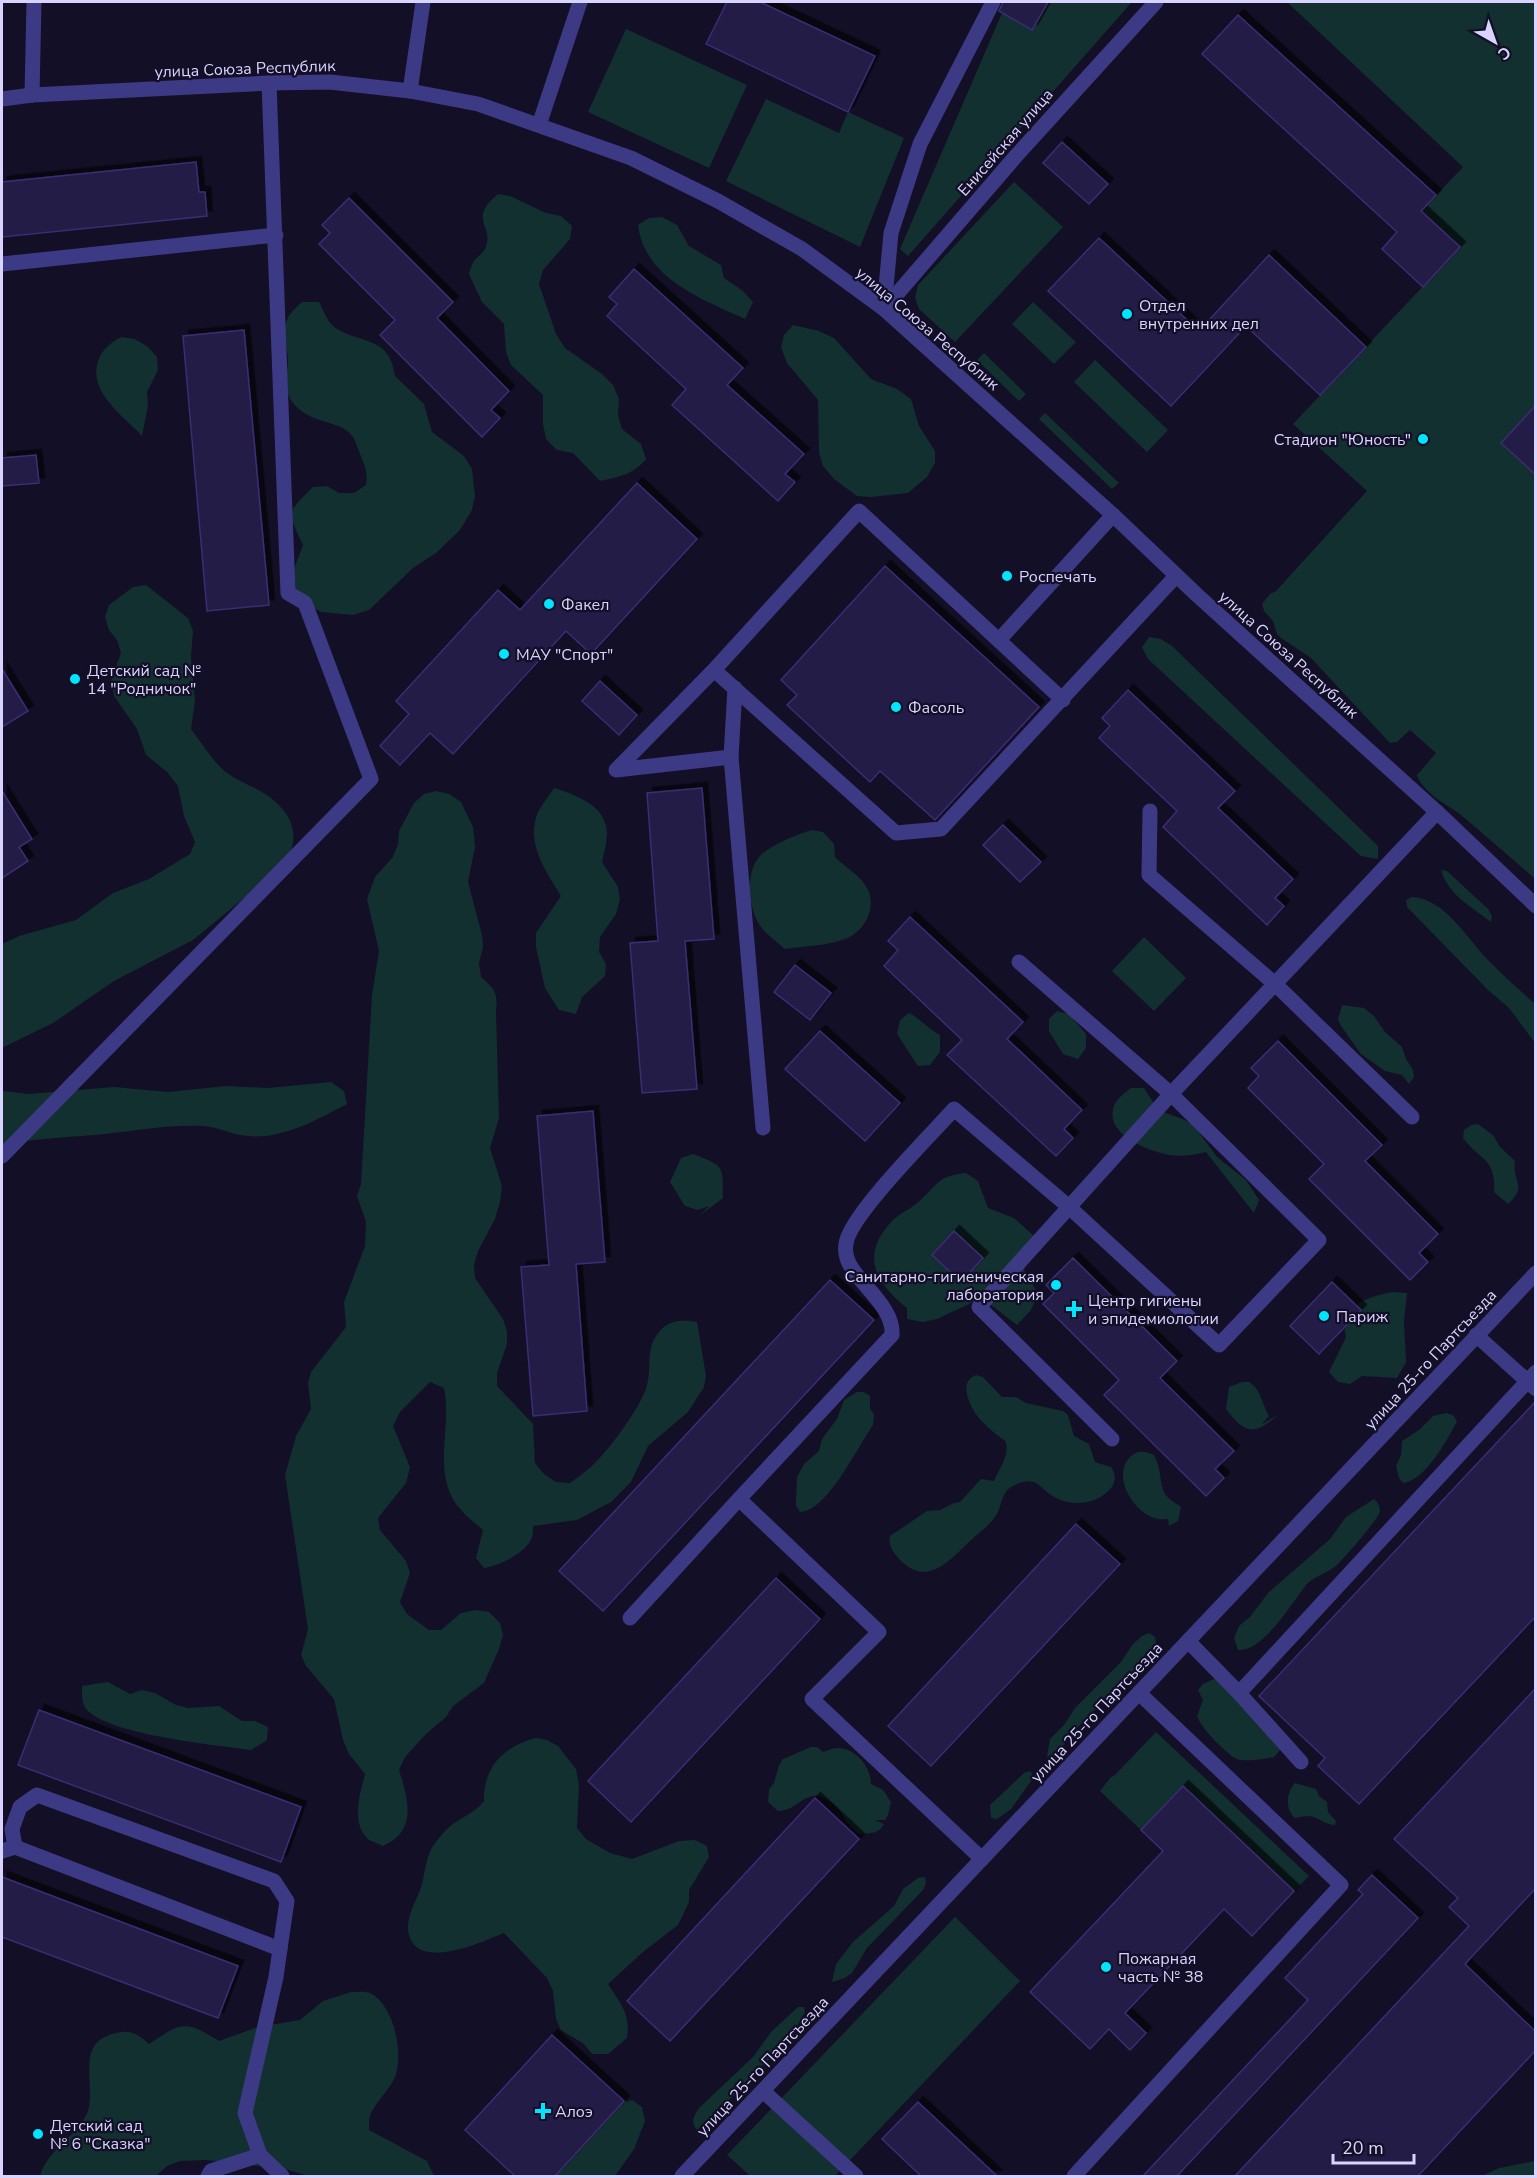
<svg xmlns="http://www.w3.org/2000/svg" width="1537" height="2178" font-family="'Nunito Sans',sans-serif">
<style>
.green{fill:#12302f}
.building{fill:#241b47;stroke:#3b2d73;stroke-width:1.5;filter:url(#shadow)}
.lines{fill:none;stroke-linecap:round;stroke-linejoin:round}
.minor{stroke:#3d3a85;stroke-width:15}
.poi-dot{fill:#00e5ff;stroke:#130f26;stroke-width:2}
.labels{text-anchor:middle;stroke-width:4.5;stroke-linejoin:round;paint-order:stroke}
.street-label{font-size:16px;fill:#d9d4ff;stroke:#130f26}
.poi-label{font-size:16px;fill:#d9d4ff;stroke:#130f26;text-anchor:start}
</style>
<defs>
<filter id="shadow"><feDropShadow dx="5.5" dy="-5.5" stdDeviation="0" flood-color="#0009"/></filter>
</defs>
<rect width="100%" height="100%" fill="#130f26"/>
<g class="green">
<polygon points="1048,2 1132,2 908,256 900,249 1002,13 1032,30"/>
<path d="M 1287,2 L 1535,2 L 1535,879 C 1511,858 1486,836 1461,815 C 1445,803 1424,794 1417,775 L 1436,753 L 1410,730 L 1397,742 L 1390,743 L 1311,658 L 1281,638 L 1277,634 L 1273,621 L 1264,611 L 1262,604 L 1270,594 L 1276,591 L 1367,491 L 1293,424 L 1460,247 L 1421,211 L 1463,167 Z"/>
<polygon points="626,29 747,85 709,168 588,112"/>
<polygon points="766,99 839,133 848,112 904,138 860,247 726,181"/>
<polygon points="1014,182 1063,227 955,342 919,309 915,298 918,285"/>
<path d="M 498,194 L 510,196 L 546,213 L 561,216 L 572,226 L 570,239 L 543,270 L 539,284 L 556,334 L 565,348 L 602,374 L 613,385 L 619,399 L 618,415 L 622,429 L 641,444 L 646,459 C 634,474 619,477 600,481 L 573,453 L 557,450 L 546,439 L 543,424 L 543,395 L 511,365 L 506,352 L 504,324 L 482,302 L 469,274 C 470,270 472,264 474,261 C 479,255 484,253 486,246 C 494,225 467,220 498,194 Z"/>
<path d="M 662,217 L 677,225 L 689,246 L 721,265 L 724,278 L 743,291 L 753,302 L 745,319 C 702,299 645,279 638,225 L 649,218 Z"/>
<path d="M 302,302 L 319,302 C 323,309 327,321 333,326 C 358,345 390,334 395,376 L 424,404 L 432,432 L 464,456 L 472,469 L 475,496 L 472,510 L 460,530 L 436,553 L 413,568 L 369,610 L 353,615 L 321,612 L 305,603 L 290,580 L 303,545 C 287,510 286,514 313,487 L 327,486 L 339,493 L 354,493 L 366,485 C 368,473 365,466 360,454 C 358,449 356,442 353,437 C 342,419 308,426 291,400 C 280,383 291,370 287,351 C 282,328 283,318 302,302 Z"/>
<polygon points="1033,302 1076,342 1054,364 1012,324"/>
<polygon points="793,325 819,331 834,338 871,379 897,389 911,399 919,426 935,451 935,463 927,477 908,493 871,497 857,496 834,479 823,466 819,453 818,400 787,363 781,347 784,335"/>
<path d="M 122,337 L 135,339 L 148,347 L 157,357 L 158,370 L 147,392 L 148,406 L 142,436 C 130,423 113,410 103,394 C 89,371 98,347 122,337 Z"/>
<polygon points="984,353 1026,394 1019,401 977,360"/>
<polygon points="1095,360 1168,430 1147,452 1074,382"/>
<polygon points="1045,413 1119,483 1112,489 1039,419"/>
<path d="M 146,585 L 188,618 L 193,631 L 191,657 L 195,701 L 191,729 C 201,742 214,763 226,772 C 240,783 257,787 271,798 C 295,817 301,840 283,866 L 193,940 L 114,981 L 53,1023 L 2,1048 L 2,944 L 19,936 L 76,920 L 113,893 L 149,879 L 190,854 L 195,842 L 184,816 L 178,786 L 167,772 L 146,755 L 137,729 L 114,696 L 111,681 L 121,653 L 117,640 L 109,630 L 105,617 L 109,605 L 133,587 Z"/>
<polygon points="1149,637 1161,639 1172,646 1378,846 1378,859 1361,856 1351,847 1148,659 1142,647"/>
<path d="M 554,788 C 576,795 606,805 607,833 C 607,842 604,853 602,862 L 618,887 L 620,899 L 616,914 L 600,937 L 599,952 L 606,964 L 605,976 L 582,997 L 576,1014 L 559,1010 L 545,988 L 536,947 L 536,933 L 561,896 C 546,871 525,843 538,812 C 542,804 549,796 554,788 Z"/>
<path d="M 436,791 L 449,794 L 461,802 L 473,827 L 475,847 L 468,882 L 482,935 L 483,947 L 479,963 L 481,977 C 495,989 498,993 496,1012 L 499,1118 L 490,1148 L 502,1186 L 500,1202 L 495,1219 L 478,1251 L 474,1265 L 475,1278 L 503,1319 L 507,1331 L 507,1344 L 497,1373 L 497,1386 L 533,1424 L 535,1463 L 544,1474 L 556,1482 L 570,1483 C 577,1478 585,1472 592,1466 C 608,1451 642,1406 647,1385 C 652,1367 645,1348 659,1332 C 669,1320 683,1319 697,1322 L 706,1376 L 704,1387 L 688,1412 L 648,1446 L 631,1482 L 611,1502 L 577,1520 L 533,1526 C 533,1530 533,1537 531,1540 C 523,1554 499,1566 484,1568 L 476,1558 L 483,1530 C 476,1524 468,1518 462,1511 C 429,1476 453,1429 444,1388 L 430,1382 L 400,1412 L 393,1426 L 410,1467 L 406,1483 L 378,1518 L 380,1530 L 406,1561 L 410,1573 L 400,1602 L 407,1614 L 429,1630 L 441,1630 L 461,1613 L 476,1610 L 489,1612 L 500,1623 L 503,1635 L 499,1649 L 484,1683 L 453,1706 L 446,1717 L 426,1734 L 405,1757 L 399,1770 C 408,1799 418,1831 383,1846 C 379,1844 373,1842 369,1840 C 350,1823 360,1794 365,1774 L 349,1754 L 343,1740 L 334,1699 L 306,1666 L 301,1655 L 308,1629 L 285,1475 L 296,1436 L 311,1409 L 308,1383 L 311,1372 L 346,1327 L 344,1302 L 365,1246 L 366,1222 L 357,1196 L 361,1184 L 372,995 L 379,951 L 367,899 L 375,877 L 393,857 L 398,844 L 399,831 L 414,803 L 424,794 Z"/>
<path d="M 812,830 L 823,832 L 834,844 L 835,857 C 844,866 859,875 866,886 C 878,905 866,931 845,939 C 827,946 804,946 785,949 C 777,942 767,935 761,927 C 748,910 744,869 762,854 C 774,844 797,834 812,830 Z"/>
<path d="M 1441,870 L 1447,871 L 1488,909 L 1492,916 L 1491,922 C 1472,907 1448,895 1441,870 Z"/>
<path d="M 1412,897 C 1445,899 1466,937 1487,959 C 1502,975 1519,989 1535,1004 L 1535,1043 L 1509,1008 L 1488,990 L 1407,907 L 1406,900 Z"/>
<polygon points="1144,937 1186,978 1154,1011 1112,971"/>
<polygon points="1342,1005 1364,1008 1374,1016 1385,1032 1402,1047 1406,1059 1413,1070 1414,1077 1409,1084 1402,1075 1385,1071 1361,1054 1341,1026 1338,1019"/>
<polygon points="1057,1011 1069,1014 1086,1034 1086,1048 1078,1059 1063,1054 1049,1031 1049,1019"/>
<path d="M 909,1013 C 921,1019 928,1029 940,1035 L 940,1052 L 930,1065 L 918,1066 L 897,1034 L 900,1020 Z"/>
<path d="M 331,1082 L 344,1091 L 347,1104 C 319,1119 281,1140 248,1136 C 233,1135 218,1127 203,1126 C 166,1124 129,1132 93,1135 C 62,1138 32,1138 2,1146 L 2,1091 L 29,1094 L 114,1087 L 168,1092 L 226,1086 L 268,1088 Z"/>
<path d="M 1131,1088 L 1144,1088 L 1158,1110 L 1185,1120 L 1195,1127 L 1217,1157 L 1246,1180 L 1259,1200 L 1254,1213 L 1206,1152 C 1194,1155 1182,1157 1169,1155 C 1149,1151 1107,1136 1113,1109 C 1115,1100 1124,1093 1131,1088 Z"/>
<path d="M 1478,1124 L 1493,1135 L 1500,1147 L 1515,1161 C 1512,1182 1528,1186 1508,1204 L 1494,1192 C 1496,1157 1480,1161 1463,1138 L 1464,1130 L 1471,1125 Z"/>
<path d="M 693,1154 C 724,1166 723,1165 723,1198 L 699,1216 L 709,1206 L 698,1210 L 685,1206 L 670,1182 L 681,1158 Z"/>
<path d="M 966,1173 L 978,1181 L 988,1208 L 1014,1218 L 1033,1235 L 1033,1247 L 1024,1270 L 1038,1294 L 1031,1310 L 1017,1325 L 982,1298 L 937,1319 L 923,1322 L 907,1319 L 907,1308 C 873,1281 860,1253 894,1219 C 901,1213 910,1209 917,1203 C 938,1186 935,1176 966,1173 Z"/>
<path d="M 1392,1292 L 1407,1293 L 1404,1321 L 1406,1362 L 1397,1378 L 1362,1376 L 1350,1384 L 1338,1382 L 1329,1372 L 1346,1337 C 1338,1305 1368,1297 1392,1292 Z"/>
<path d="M 976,1375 L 983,1377 L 1002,1397 L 1016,1397 L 1026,1403 L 1063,1411 L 1068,1415 L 1074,1436 L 1089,1444 L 1095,1462 L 1111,1467 C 1116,1474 1116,1481 1111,1488 C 1098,1504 1074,1507 1056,1498 C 1041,1491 1038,1475 1017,1484 C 999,1491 1004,1504 995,1517 C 989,1526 977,1534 969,1542 C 948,1562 927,1587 900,1560 C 893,1552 888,1546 890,1536 L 927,1511 L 940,1510 L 954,1503 L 960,1502 L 981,1479 L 994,1481 C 999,1469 1011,1453 1005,1441 C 988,1428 972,1416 967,1394 C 965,1385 967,1379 976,1375 Z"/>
<path d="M 1242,1382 L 1249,1382 C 1261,1389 1262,1404 1269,1416 L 1262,1424 L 1278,1415 C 1254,1436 1245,1434 1226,1409 L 1229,1387 Z"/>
<path d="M 857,1392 L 864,1392 L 870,1396 L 870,1409 L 874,1414 L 873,1425 C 858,1446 827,1512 800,1512 L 796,1506 L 796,1500 L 797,1477 L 804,1464 L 819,1451 L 822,1439 L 837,1419 L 844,1400 Z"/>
<path d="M 1446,1413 L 1453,1415 L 1457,1421 C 1448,1439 1425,1481 1403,1483 L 1399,1478 L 1396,1466 L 1401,1455 L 1402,1441 L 1419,1430 L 1433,1416 Z"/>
<path d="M 1138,1452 L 1146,1452 L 1154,1455 C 1162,1469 1159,1484 1165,1494 C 1169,1500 1176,1503 1181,1507 L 1178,1521 L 1169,1526 L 1168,1519 C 1136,1525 1103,1467 1138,1452 Z"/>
<path d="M 1374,1499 C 1377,1502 1380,1505 1380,1511 C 1379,1519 1344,1558 1337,1565 C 1328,1573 1314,1576 1306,1585 C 1292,1603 1263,1652 1238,1650 L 1234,1638 L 1239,1626 L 1250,1617 L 1268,1593 L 1330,1539 L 1346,1517 Z"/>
<polygon points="1149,1633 1155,1637 1156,1643 1148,1656 1071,1734 1060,1750 1056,1754 1047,1757 1050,1739 1064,1725 1075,1708 1121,1662 1133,1644 1142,1636"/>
<path d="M 1214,1679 L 1226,1685 L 1280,1746 L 1280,1750 L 1274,1757 C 1264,1759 1250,1761 1240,1760 C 1229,1758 1200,1727 1197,1716 L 1203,1700 L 1198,1690 L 1203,1684 Z"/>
<path d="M 108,1682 L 130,1694 L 142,1690 L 155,1693 L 176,1705 L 188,1708 L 219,1706 L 242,1721 L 255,1721 L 268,1727 L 267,1740 L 251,1750 C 214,1745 115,1735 89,1712 C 81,1705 82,1695 82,1686 Z"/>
<polygon points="1156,1732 1309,1876 1294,1891 1184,1786 1141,1830 1100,1791 1111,1777 1114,1776"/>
<path d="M 536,1738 L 547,1740 L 558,1746 L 576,1769 L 579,1785 L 577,1828 L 586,1839 L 610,1853 L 632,1859 L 679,1841 L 695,1840 L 707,1846 L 709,1857 L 689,1890 L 689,1902 L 678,1925 L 643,1952 L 608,1984 C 620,2003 631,2014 627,2038 L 608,2054 L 592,2054 L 584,2044 L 561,2030 L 556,2019 L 553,1991 L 547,1978 L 504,1933 C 481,1942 414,1974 408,1930 C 407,1916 415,1903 420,1890 C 425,1877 425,1858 433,1846 C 437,1840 443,1833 448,1828 C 460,1817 473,1815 484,1801 C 483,1767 504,1746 536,1738 Z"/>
<path d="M 811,1747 L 817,1747 L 823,1752 C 827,1751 833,1748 837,1748 C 856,1748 871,1767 871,1784 L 883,1790 L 891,1802 L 888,1815 L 885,1820 L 875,1820 L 884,1824 C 879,1834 871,1833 860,1834 C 842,1824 845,1807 823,1798 C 820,1797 817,1795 813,1796 C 800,1798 794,1811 778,1811 L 768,1802 L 769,1789 L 774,1783 L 779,1765 L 783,1759 Z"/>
<polygon points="1030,1771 1034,1777 1011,1809 997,1819 991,1818 990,1805 1024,1773"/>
<path d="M 1295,1783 L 1316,1789 L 1319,1796 L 1327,1802 L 1328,1812 L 1336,1821 L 1335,1825 C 1316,1823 1321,1812 1295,1818 C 1285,1809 1286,1793 1295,1783 Z"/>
<polygon points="925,1877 926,1883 923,1890 867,1948 852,1973 845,1978 832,1982 836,1964 853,1942 894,1906 903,1889 918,1878"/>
<polygon points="955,1917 1020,1981 835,2176 750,2176 727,2155"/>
<path d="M 351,1992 C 357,1992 365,1991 370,1993 C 394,2005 404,2053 395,2077 C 389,2091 375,2102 370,2116 C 369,2120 369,2126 369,2130 L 427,2161 L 434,2176 L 309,2176 L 285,2169 L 207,2160 L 180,2161 L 167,2166 L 156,2176 L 40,2176 C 47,2152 71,2139 84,2119 C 102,2093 69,2043 116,2033 C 131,2029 139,2035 149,2044 C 182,2022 185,2020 219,2041 L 258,2027 L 300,2020 L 323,2001 Z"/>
<path d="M 798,2007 L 804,2007 L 805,2012 L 792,2035 L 742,2088 L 697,2130 C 690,2121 694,2116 699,2108 L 753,2057 L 771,2032 Z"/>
<polygon points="632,2100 642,2107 645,2121 634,2149 615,2176 533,2176 554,2155 618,2104"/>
<polygon points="1535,2161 1535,2176 1482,2176 1499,2168"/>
</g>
<g class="building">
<polygon points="727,2 760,2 875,56 848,112 706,44"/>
<polygon points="1003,2 1048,2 1032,30 999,11"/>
<polygon points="1238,15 1436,195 1421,211 1460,247 1423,287 1382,249 1397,232 1202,54"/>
<polygon points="1062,142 1108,184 1089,204 1043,163"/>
<polygon points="196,162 199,192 205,192 207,216 2,237 2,182"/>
<polygon points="349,198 453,302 437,318 509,391 491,410 500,418 482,437 380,335 395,320 319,244 330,233 322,225"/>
<polygon points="1099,238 1199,331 1269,255 1366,347 1320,395 1246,326 1171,406 1048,291"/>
<polygon points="634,269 743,368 727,385 804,454 785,474 795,482 778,501 672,405 686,389 607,316 617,304 609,297"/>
<polygon points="244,330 269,605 207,611 183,336"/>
<polygon points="1536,405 1536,475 1501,443"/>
<polygon points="36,455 39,483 2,486 2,458"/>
<polygon points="637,483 697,539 591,654 566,631 453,754 430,733 400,765 380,746 409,714 396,701 498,590 520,610"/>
<polygon points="885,566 1039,707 935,820 880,771 870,782 787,705 797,695 781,680"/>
<polygon points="2,669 28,711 2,727"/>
<polygon points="600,681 637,715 619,735 582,701"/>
<polygon points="1128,690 1235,791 1218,808 1293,879 1275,898 1284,906 1267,925 1163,827 1177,811 1099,738 1110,726 1102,718"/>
<polygon points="702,788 714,939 685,941 697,1089 642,1093 630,943 658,941 647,793"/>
<polygon points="2,791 32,839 19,847 28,861 2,878"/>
<polygon points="1003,825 1041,862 1020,882 983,845"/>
<polygon points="910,917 1023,1022 1007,1039 1082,1110 1064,1129 1073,1138 1056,1156 947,1055 962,1040 884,966 898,950 888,941"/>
<polygon points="795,965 831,993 810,1020 774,992"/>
<polygon points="820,1031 900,1103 865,1141 785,1069"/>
<polygon points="1278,1041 1382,1145 1365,1161 1438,1234 1419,1253 1428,1262 1410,1280 1309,1179 1324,1164 1248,1088 1259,1076 1251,1068"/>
<polygon points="593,1111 605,1262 576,1264 587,1411 533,1416 521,1267 549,1265 537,1116"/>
<polygon points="954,1231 983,1258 961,1282 932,1255"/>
<polygon points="1073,1258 1177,1361 1160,1378 1234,1451 1215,1469 1224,1478 1206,1496 1104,1395 1119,1380 1043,1304 1054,1293 1046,1285"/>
<polygon points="830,1280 874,1320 603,1611 559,1571"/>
<polygon points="1332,1282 1361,1310 1319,1354 1290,1326"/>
<polygon points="1536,1401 1536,1616 1359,1804 1318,1766 1325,1758 1259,1696"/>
<polygon points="1076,1524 1120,1564 931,1766 888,1726"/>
<polygon points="776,1578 820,1619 631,1822 588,1781"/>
<polygon points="1536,1688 1536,1888 1465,1964 1536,2032 1536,2050 1418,2176 1235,2176 1469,1926 1449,1907 1458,1898 1394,1839"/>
<polygon points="39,1710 301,1807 281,1862 18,1765"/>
<polygon points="1183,1786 1294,1891 1252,1936 1224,1909 1125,2013 1146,2033 1130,2050 1109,2029 1090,2049 1030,1992 1163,1851 1141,1830"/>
<polygon points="815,1798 859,1839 670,2041 627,2001"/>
<polygon points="1372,1875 1418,1918 1177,2176 1143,2176 1308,2000 1285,1978 1363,1894 1358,1890"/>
<polygon points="2,1877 238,1966 218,2018 2,1937"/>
<polygon points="552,2035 624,2101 555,2176 515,2176 465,2130"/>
<polygon points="918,2102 997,2176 921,2176 882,2139"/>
</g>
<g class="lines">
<g class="minor">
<polyline points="410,91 423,2"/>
<polyline points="32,95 34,2"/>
<polyline points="2,99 32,95 269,83 330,82 410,91 478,104 631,158 718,201 802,249 884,309 1113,515 1197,595 1437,812 1536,906"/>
<polyline points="539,125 580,2"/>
<polyline points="2,264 276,235"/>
<polyline points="884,309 1016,156 1156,2"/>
<polyline points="884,309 891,233 920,144 993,2"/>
<polyline points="999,640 1113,515"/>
<polyline points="714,670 616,770 731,757 735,688"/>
<polyline points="1063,700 859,511 714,670 896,833 941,829 1176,576"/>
<polyline points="731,757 763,1128"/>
<polyline points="1150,811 1149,875 1275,984 1412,1117"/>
<polyline points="1019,962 1171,1094 979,1307 1112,1439"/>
<polyline points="2,1156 371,779 305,603 288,593 269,83"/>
<polyline points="1476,1335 1536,1389"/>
<polyline points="630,1618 739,1499"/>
<polyline points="1188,1641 1239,1693"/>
<polyline points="1301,1762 1239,1693 1536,1372"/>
<polyline points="15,1847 12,1829 20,1807 37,1795 274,1881 287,1901 280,1949"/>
<polyline points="2,1851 15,1847 280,1949 276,1977 245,2113 260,2155 282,2176"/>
<path d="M 982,1859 L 812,1699 L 879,1632 L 739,1499 L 892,1335 C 894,1312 869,1291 856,1274 C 849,1265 844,1256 846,1244 C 848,1217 932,1134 954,1109 L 1069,1207 L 1219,1345 L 1319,1240 L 1171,1094 L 1437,812"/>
<polyline points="763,2091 856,2176"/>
<polyline points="208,2176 211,2171 260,2155"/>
<polyline points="682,2176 1536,1273"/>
<polyline points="1074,2176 1341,1885 1139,1693"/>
</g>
</g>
<g class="poi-dot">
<circle cx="1127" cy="314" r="6"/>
<circle cx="1423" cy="439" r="6"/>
<circle cx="1007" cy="576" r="6"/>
<circle cx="549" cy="604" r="6"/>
<circle cx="504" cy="654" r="6"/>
<circle cx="75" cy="679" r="6"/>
<circle cx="896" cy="707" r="6"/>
<circle cx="1056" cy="1285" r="6"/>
<path d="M1071 1300h6v6h6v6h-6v6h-6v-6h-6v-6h6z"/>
<circle cx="1324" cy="1316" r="6"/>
<circle cx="1106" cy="1967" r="6"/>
<path d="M540 2102h6v6h6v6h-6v6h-6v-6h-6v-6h6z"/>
<circle cx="38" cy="2134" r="6"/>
</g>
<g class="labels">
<g class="street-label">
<text transform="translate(245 68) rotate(-2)" y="6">улица Союза Республик</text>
<text transform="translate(1005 142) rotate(-49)" y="6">Енисейская улица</text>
<text transform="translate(928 328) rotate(40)" y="6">улица Союза Республик</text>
<text transform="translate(1289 654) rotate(42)" y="6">улица Союза Республик</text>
<text transform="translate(1430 1359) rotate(-47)" y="6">улица 25-го Партсъезда</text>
<text transform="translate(1096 1712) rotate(-47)" y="6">улица 25-го Партсъезда</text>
<text transform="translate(762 2066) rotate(-47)" y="6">улица 25-го Партсъезда</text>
</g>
<g class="poi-label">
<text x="1139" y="311">Отдел<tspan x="1139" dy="18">внутренних дел</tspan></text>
<text x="1411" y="445" text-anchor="end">Стадион "Юность"</text>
<text x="1019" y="582">Роспечать</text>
<text x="561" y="610">Факел</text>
<text x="516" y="660">МАУ "Спорт"</text>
<text x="87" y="676">Детский сад №<tspan x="87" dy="18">14 "Родничок"</tspan></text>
<text x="908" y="713">Фасоль</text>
<text x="1044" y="1282" text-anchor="end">Санитарно-гигиеническая<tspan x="1044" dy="18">лаборатория</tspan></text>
<text x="1088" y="1306">Центр гигиены<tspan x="1088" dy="18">и эпидемиологии</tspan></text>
<text x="1336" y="1322">Париж</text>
<text x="1118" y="1964">Пожарная<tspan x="1118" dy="18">часть № 38</tspan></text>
<text x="555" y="2117">Алоэ</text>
<text x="50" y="2131">Детский сад<tspan x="50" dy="18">№ 6 "Сказка"</tspan></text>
</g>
</g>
<rect width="1537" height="2178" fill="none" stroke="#d9d4ff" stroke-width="6"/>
<g transform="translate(1495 42) rotate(140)" stroke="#130f26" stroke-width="4.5" paint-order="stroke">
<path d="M0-4.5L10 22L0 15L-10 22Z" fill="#d9d4ff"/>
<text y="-9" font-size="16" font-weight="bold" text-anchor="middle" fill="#d9d4ff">С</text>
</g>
<path d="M1333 2154v9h81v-9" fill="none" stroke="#d9d4ff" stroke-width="3"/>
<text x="1342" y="2154" font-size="18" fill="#d9d4ff" stroke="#130f26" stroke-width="4.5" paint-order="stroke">20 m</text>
</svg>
